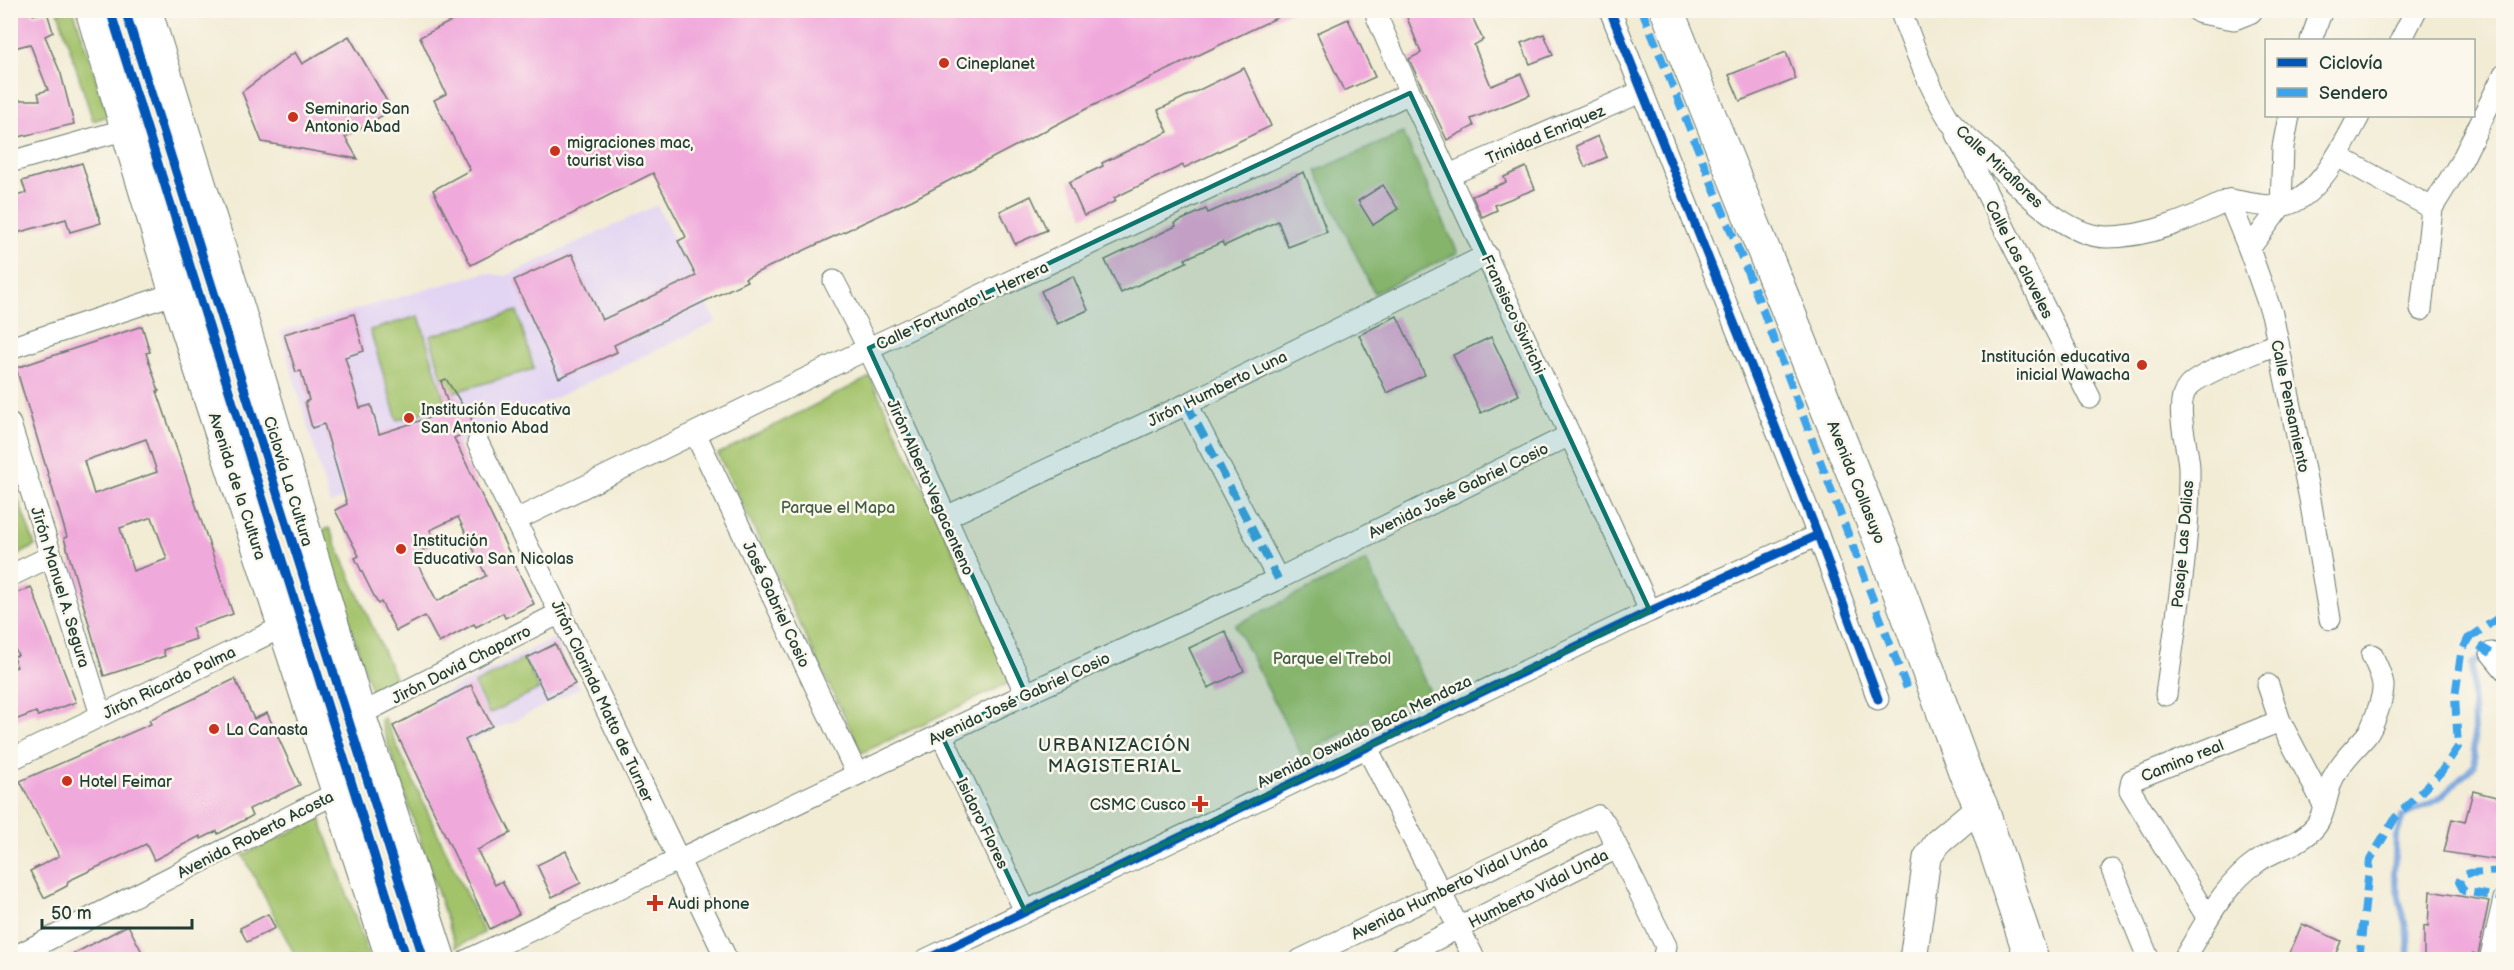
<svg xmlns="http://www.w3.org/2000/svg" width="2514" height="970" font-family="'Balsamiq Sans',sans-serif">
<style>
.built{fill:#e2d4f3}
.green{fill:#a3c36b;stroke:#618050;stroke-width:1.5}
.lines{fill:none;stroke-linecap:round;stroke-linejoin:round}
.stream{stroke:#73a1dc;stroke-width:6}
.building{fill:#f0a9db;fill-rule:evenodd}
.minor-casing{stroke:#697a6c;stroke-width:23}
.tertiary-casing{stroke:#697a6c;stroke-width:29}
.primary-casing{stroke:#697a6c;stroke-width:35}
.trunk-casing{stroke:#697a6c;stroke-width:35}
.minor{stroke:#fff;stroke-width:21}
.tertiary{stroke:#fff;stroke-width:27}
.primary{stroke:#fff;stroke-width:33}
.trunk{stroke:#fff;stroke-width:33}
.quiet{stroke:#3da4eb;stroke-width:8;stroke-dasharray:15 8;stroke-linecap:butt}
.cycleway-casing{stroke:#fbf7ec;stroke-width:13}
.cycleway{stroke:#0057b8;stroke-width:9}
.marked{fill:#0f766e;fill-opacity:0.2;stroke:#0f766e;stroke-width:4.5;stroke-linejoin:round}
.poi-dot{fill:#c8321e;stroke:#fbf7ec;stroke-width:2}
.labels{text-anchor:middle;stroke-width:5;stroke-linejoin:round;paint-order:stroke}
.poi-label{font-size:16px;fill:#1f3d34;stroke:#fbf7ec;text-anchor:start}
.street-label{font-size:16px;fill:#1f3d34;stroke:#fbf7ec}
.park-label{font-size:16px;fill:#405e42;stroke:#fbf7ec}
.neighbourhood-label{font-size:18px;letter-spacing:1.5px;fill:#1f3d34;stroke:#fbf7ec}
</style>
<rect width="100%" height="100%" fill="#fbf7ec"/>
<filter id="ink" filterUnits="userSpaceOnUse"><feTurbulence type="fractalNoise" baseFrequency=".0167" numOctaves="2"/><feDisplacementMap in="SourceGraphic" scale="12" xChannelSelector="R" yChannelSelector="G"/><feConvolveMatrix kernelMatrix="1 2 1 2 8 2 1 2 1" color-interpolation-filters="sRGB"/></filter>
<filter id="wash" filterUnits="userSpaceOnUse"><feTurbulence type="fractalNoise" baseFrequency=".008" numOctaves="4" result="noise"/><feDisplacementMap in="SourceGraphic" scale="24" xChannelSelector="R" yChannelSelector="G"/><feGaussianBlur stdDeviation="1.35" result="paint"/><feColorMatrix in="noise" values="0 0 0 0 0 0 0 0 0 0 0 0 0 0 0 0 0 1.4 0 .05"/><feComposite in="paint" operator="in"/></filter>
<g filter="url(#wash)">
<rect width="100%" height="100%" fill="#f2ecd5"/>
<g class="built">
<polygon points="657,205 716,322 330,504 280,331 484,273 506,276"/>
<polygon points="554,638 580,688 455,750 430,700"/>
</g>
<g class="green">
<polygon points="58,11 74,11 108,116 93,121"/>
<polygon points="1403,133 1458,253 1374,293 1316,171"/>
<polygon points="517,311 534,369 447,394 430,336"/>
<polygon points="419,316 446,406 397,420 370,330"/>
<polygon points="870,377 1015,680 862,753 718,454"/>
<polygon points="10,477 35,546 11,559 10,559"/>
<polygon points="329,528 396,680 372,693 320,531"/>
<polygon points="1366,561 1437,706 1409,718 1405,701 1320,745 1321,763 1309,769 1235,625"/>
<polygon points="524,659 539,689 489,714 474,684"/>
<polygon points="384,718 484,933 456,947 380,720"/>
<polygon points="320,818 370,959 297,959 243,855"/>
</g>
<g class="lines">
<polyline class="stream" points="2409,960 2408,936 2394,876 2396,837 2403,816 2439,799 2475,765 2472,664 2504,643"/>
</g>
<g id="blocks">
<g class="building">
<polygon points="10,10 31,10 33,15 47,12 53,32 45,36 61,74 74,124 10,139 10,100 40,100 38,93 48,90 30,44 14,48 10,38"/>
<polygon points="473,10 1293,10 1088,108 912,200 745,278 747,281 614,345 617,352 559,378 514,280 572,254 602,320 696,276 678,241 686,237 653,173 471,265 433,190 470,170 434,100 446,94 420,37"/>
<polygon points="1404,10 1469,10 1483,40 1474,45 1491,86 1521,74 1530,95 1471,119 1474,126 1447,140 1409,59 1421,53"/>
<polygon points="1348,19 1375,77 1344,91 1317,33"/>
<polygon points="1544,34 1553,55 1530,64 1521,43"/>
<polygon points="349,36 392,110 345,137 358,159 262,142 242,92 295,52 302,64"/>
<polygon points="1786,52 1796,79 1740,101 1729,75"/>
<polygon points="1244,68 1271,126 1184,168 1183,165 1149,181 1114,198 1116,201 1084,216 1069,182 1103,166 1102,163 1168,132 1158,110"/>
<polygon points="1598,136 1607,157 1585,167 1576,146"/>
<polygon points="82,163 101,223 70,232 66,219 10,235 10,198 26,193 22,181"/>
<polygon points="1526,167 1535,189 1495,205 1497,210 1482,217 1472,196 1506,182 1504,177"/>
<polygon points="1304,172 1327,232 1288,247 1278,221 1224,246 1222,242 1185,259 1187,262 1121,293 1105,260 1176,226 1175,223 1206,209 1208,213"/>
<polygon points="1383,185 1398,209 1373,225 1358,201"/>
<polygon points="1031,196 1047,230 1015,244 1000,211"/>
<polygon points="1073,276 1088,310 1057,324 1041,291"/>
<path d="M 354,314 L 364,351 L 345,357 L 360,408 L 371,405 L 379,434 L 450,411 L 441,381 L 446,379 L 472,420 L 472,430 L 454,438 L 534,604 L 505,618 L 503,613 L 476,627 L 474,624 L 439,643 L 425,616 L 396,631 L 381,602 L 378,604 L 355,558 L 359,556 L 335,510 L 347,504 L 324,424 L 312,428 L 305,402 L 309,400 L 301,371 L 296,372 L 284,334 ZM 458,517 L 486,576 L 437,601 L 413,555 L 436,544 L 430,530 Z"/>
<polygon points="1397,316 1425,375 1387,393 1359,335"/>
<path d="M 142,326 L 150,352 L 146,353 L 159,391 L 157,391 L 233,614 L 192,628 L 196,639 L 163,650 L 165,656 L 104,676 L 64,538 L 67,537 L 16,368 ZM 146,439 L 157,472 L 94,494 L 84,461 ZM 152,517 L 167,559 L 133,571 L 120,528 Z"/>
<polygon points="1491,337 1519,395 1481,413 1453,355"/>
<polygon points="31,587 76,702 38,716 36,712 10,722 10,669 17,667 13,657 18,655 10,640 10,596"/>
<polygon points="1225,631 1244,671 1208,688 1189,648"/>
<polygon points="555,644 575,684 547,698 527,658"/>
<polygon points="235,679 254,719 267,713 300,785 249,809 252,816 218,834 217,831 201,839 200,836 154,860 146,844 68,881 67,886 44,898 30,871 59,856 20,781 151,724 149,720"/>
<polygon points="471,685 492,726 465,740 511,833 477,850 495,885 502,881 519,914 490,929 393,726"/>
<polygon points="2473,791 2504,799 2504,861 2444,852 2452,819 2465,822"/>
<polygon points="566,851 581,883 552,897 537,865"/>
<polygon points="2430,891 2489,901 2478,955 2473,953 2472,960 2424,957 2424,926 2428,927"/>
<polygon points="268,914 275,928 247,942 240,928"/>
<polygon points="2302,924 2341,941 2333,960 2287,960"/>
<polygon points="128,925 146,960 62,960"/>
</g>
</g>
</g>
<g filter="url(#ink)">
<use href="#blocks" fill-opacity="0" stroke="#697a6c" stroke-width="1.5"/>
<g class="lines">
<g class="minor-casing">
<g id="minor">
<polyline points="1610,10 1818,535 1878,699"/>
<path d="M 1900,10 C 1914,47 1928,85 1949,119 C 1957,130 1972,141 1982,150 C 2013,180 2062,237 2107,237 C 2150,237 2192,218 2229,200"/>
<polyline points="1377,17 1410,93 1570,435 1650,611"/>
<polyline points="2311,40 2322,10"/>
<polyline points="2401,40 2416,10"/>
<polyline points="1957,134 2090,398"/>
<polyline points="2337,156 2432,208 2421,310"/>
<polyline points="10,162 127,129"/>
<polyline points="1449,175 1641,92"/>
<polyline points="2229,200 2249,249 2272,314 2310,499 2330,619"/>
<path d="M 2229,200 C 2245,202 2263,207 2279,206 C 2316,204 2344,144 2359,116"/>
<polyline points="2432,208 2463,158 2504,74"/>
<polyline points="2249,249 2281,206 2283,147 2289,116"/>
<path d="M 834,281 C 905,416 961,557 1026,694"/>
<polyline points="10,348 176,293"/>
<polyline points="1187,404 1278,579"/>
<polyline points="10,424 101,715"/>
<polyline points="696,435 857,774"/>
<polyline points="478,443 727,960"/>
<polyline points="946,517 1187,404 1487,255"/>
<polyline points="516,520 869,348 1410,93"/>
<polyline points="10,576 51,556"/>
<polyline points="2491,653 2504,669"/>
<polyline points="2268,685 2280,721 2324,805"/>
<path d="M 2166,695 C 2176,619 2190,544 2189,467 C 2188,446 2173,404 2188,387 C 2201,372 2257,353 2278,343"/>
<polyline points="359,715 562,612"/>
<polyline points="941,734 1025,911"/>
<polyline points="1366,746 1475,960"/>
<polyline points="10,760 327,605"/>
<polyline points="2112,870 2149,960"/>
<polyline points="2207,917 2130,790 2132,780 2280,721"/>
<polyline points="10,959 340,791"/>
<polyline points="468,960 1026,694 1278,579 1570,435"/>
<polyline points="925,960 1650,611 1818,535"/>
<polyline points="1300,960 1598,816 1605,823 1666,946 1663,960"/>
<polyline points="1395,960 1617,848"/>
<path d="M 2183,960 C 2205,925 2222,886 2257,862 C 2276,848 2299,846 2315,827 C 2326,814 2326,791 2334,776 C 2342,760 2355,749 2366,736 C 2373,728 2384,696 2383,685 C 2382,675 2376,664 2372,655"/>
<polyline points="2490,960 2504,899"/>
</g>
</g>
<g class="tertiary-casing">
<g id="tertiary">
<polyline points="2201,10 2234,16 2249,10"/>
<polyline points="1913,960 1927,858 1938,842 1981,806"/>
</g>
</g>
<g class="primary-casing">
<polyline id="primary" points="1667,10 1885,552 1967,777 1981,806 2032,960"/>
</g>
<g class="trunk-casing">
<g id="trunk">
<polyline points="92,10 176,293 393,960"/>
<polyline points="145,10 239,312 359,715 439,960"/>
</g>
</g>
<use href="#minor" class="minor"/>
<use href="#tertiary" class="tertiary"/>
<use href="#primary" class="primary"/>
<use href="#trunk" class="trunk"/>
<g class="quiet">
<polyline points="1642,10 1760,303 1908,691"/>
<polyline points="1187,404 1278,579"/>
<polyline points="2468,639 2504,614"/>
<polyline points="2504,871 2470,873 2462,876 2459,882 2464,891 2504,898"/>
<polyline points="2359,960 2370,860 2395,818 2441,772 2458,747 2455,697 2461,654 2468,639 2491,653"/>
</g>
<g class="cycleway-casing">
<g id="cycleway">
<polyline points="110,10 407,960"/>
<polyline points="125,10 424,960"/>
<polyline points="1610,10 1818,535 1878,699"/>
<polyline points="925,960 1650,611 1818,535"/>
</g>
</g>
<use href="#cycleway" class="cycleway"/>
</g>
</g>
<path class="marked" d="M 1410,93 L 1650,611 L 1025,911 L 941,734 L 1026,694 L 869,348 Z"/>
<g class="poi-dot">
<circle cx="944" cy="63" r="6"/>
<circle cx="293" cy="117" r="6"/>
<circle cx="555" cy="151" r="6"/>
<circle cx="2142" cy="365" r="6"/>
<circle cx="409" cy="418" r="6"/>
<circle cx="401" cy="549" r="6"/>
<circle cx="214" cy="729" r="6"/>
<circle cx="67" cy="781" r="6"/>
<path d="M1197 795h6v6h6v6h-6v6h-6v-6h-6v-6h6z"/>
<path d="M652 894h6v6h6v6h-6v6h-6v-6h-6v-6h6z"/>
</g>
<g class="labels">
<g class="poi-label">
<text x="956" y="69">Cineplanet</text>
<text x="305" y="114">Seminario San<tspan x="305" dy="18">Antonio Abad</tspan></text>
<text x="567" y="148">migraciones mac,<tspan x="567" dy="18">tourist visa</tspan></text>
<text x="2130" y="362" text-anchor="end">Institución educativa<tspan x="2130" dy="18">inicial Wawacha</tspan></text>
<text x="421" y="415">Institución Educativa<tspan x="421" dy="18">San Antonio Abad</tspan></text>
<text x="413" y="546">Institución<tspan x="413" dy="18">Educativa San Nicolas</tspan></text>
<text x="226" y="735">La Canasta</text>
<text x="79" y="787">Hotel Feimar</text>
<text x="1186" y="810" text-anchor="end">CSMC Cusco</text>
<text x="668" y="909">Audi phone</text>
</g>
<g class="street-label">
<text transform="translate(1545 134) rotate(-23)" y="6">Trinidad Enriquez</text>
<text transform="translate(2000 166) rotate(43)" y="6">Calle Miraflores</text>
<text transform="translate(2020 259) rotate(63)" y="6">Calle Los claveles</text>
<text transform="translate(962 305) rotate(-25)" y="6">Calle Fortunato L. Herrera</text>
<text transform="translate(1514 314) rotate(65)" y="6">Fransisco Sivirichi</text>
<text transform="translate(1217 388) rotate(-26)" y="6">Jirón Humberto Luna</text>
<text transform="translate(2291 406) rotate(78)" y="6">Calle Pensamiento</text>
<text transform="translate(289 481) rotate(73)" y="6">Ciclovía La Cultura</text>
<text transform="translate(1857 482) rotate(68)" y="6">Avenida Collasuyo</text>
<text transform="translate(238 486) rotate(72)" y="6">Avenida de la Cultura</text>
<text transform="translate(931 487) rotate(66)" y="6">Jirón Alberto Vegacenteno</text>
<text transform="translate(1458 490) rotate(-26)" y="6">Avenida José Gabriel Cosio</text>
<text transform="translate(2182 544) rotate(-85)" y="6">Pasaje Las Dalias</text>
<text transform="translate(61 587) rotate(73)" y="6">Jirón Manuel A. Segura</text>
<text transform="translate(777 604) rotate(65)" y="6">José Gabriel Cosio</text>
<text transform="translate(461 664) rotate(-27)" y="6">Jirón David Chaparro</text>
<text transform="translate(169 682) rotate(-26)" y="6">Jirón Ricardo Palma</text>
<text transform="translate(1019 698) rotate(-25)" y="6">Avenida José Gabriel Cosio</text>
<text transform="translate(603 701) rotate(65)" y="6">Jirón Clorinda Matto de Turner</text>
<text transform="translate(1364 731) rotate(-26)" y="6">Avenida Oswaldo Baca Mendoza</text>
<text transform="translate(2182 760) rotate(-22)" y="6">Camino real</text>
<text transform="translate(983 823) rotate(64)" y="6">Isidoro Flores</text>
<text transform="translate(255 834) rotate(-27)" y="6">Avenida Roberto Acosta</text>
<text transform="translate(1449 887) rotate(-26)" y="6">Avenida Humberto Vidal Unda</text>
<text transform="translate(1538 888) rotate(-27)" y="6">Humberto Vidal Unda</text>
</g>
<g class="park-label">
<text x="838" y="513">Parque el Mapa</text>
<text x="1332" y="664">Parque el Trebol</text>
</g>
<g class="neighbourhood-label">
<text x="1115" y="751">URBANIZACIÓN<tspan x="1115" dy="21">MAGISTERIAL</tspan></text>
</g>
</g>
<rect width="2514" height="970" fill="none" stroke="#fbf7ec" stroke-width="36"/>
<rect x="2265" y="39" width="210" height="78" fill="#fbf7ec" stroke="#a3ada2" stroke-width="1.5"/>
<rect x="2277" y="58" width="30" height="9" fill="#0057b8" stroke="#a3ada2" stroke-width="1.5"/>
<text x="2319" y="69" font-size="18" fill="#1f3d34">Ciclovía</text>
<rect x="2277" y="88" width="30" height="9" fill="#3da4eb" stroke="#a3ada2" stroke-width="1.5"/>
<text x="2319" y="99" font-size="18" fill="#1f3d34">Sendero</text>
<path d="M42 919v9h150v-9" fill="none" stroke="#1f3d34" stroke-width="3"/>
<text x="51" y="919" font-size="18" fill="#1f3d34" stroke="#fbf7ec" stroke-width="4.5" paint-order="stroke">50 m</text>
</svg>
